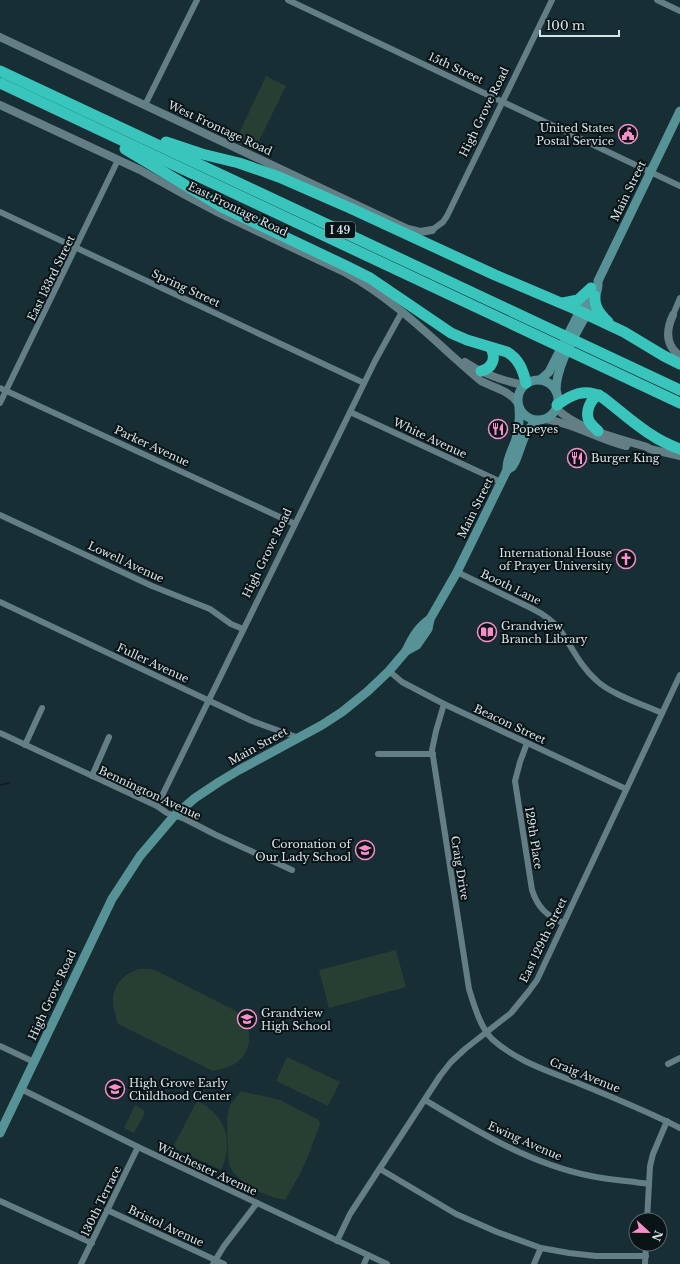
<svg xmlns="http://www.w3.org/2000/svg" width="680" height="1264" font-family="'Libre Baskerville',serif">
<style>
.green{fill:#273f33}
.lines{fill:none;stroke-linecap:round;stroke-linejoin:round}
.stream{stroke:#0f172e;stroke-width:1.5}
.minor{stroke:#647e85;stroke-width:6}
.tertiary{stroke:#647e85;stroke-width:8}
.secondary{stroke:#579396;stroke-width:9}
.motorway{stroke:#3ac5bc;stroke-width:11}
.labels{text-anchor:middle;stroke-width:4;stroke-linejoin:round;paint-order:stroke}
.shield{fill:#0a1417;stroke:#99a6a9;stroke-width:1}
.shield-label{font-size:10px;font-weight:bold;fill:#d6e4e8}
.street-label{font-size:11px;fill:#d6e4e8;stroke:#0a1417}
.poi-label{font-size:11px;fill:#d6e4e8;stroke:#0a1417;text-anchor:start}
</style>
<rect width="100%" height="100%" fill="#162e34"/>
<g class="green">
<polygon points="266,76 286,86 254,151 235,142"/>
<polygon points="396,950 406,987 329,1008 319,970"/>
<path d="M 139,969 L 149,969 L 157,971 L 234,1010 C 253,1022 255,1049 236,1063 C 230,1067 221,1069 213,1071 L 118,1024 C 116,1017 113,1009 113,1002 C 112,986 124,973 139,969 Z"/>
<polygon points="287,1057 340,1082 328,1106 276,1081"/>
<polygon points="241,1091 280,1100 319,1120 320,1125 311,1147 312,1147 300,1174 285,1200 273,1197 248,1188 233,1172 229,1165 228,1156 227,1118 230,1105"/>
<path d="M 197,1101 C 226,1114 234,1143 221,1170 L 176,1149 L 174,1145 Z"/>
<polygon points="135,1105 144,1110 144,1115 134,1133 124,1128"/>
</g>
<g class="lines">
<polyline class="stream" points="0,785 9,783"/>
<g class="minor">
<polyline points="288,0 680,186"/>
<polyline points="657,0 680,11"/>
<polyline points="145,105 197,0"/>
<polyline points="0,212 364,383"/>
<polyline points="432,230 443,222 447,216 552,0"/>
<polyline points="673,315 680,298"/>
<polyline points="0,388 295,524"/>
<polyline points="0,403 118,160"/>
<polyline points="350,412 501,482"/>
<polyline points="0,515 152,586 210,609 231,624 243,629"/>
<path d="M 457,572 L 533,609 C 543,614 553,621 560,630 C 572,647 580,666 596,680 C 610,694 644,705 662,713"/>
<polyline points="0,602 252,721 299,738"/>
<polyline points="389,671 402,682 444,704 626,789"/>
<path d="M 444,704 L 436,731 L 432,750 L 469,989 C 474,1005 480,1027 492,1039 C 515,1060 545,1070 573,1081 C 609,1096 645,1110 680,1128"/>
<polyline points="0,733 157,806 167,813 185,819 216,835 292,870"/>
<path d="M 527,743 L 520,762 L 515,781 L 532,890 C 538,908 546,915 563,923"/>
<polyline points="25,745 42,708"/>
<polyline points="378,754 433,754"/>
<polyline points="92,776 109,737"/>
<polyline points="157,806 375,361 402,312"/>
<polyline points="0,1046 34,1062"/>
<polyline points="668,1064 680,1058"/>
<polyline points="21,1089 138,1147 387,1264"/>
<path d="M 425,1100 C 477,1131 530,1164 591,1176 C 610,1180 630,1181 649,1184"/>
<polyline points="380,1169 456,1214 497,1232 541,1248 569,1253 596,1256 646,1256"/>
<polyline points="0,1201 92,1243"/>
<polyline points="107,1210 224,1264"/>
<polyline points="647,1220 650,1166 653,1154 667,1121"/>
<polyline points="337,1241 350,1214 440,1076 451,1062 465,1049 511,1013 529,991 537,980 680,675"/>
<polyline points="81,1264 138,1147"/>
<polyline points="213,1264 224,1246 257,1203"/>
<polyline points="364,1264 368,1255"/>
<polyline points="534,1264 541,1248"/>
<polyline points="645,1264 646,1244"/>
</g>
<g class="tertiary">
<polyline points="0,37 408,229 420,232 432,230"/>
<path d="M 0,105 L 140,170 L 187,196 L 219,213 L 346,273 C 397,301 437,344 481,381 C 494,388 508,390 517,402"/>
<path d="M 673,315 C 666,330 665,345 680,356"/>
<path d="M 465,362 C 483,374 503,381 524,385"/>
<path d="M 556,408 C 576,429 620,439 647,447 L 650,449 L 680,456"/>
<path d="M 545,419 C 573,423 598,439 626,446"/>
</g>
<g class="secondary">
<circle cx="538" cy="400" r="20"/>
<polyline points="540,380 549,372 590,291"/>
<path d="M 556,391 C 556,365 575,336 587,313 C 592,304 599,292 598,281 L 680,111"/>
<path d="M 507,470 C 506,459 513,449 516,439 C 519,429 520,419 519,409"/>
<path d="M 406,651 C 412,638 418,627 430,619"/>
<path d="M 0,1133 L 112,899 L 140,856 L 174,816 L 195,798 L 219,782 L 239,770 L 322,725 L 342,712 L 368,691 L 389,671 L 406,651 L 417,645 L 428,629 L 430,619 L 457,572 L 507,470 L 512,467 L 515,462 C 522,447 523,431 537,421"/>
</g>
<g class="motorway">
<polyline points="0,71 680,390"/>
<polyline points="0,83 680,403"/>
<polyline points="166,142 202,154 239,163 279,177 350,208 495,275 575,309 624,332 664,356 680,364"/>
<path d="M 125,149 L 222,207 L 346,266 L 370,278 L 451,333 L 467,340 L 507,352 C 519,359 523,370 526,383"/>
<path d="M 595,296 C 594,307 600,314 608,322"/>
<polyline points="563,303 578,300 591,288"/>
<path d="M 481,371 C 493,368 496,358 491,348"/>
<path d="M 557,405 C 572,394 585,388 602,397 C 627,416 650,439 680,449"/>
<path d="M 598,431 C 595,428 591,425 589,421 C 585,412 590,399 599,395"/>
</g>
</g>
<defs>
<g id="civic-ring" transform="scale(1)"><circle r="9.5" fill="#0a1417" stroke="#f98fca" stroke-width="1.5"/><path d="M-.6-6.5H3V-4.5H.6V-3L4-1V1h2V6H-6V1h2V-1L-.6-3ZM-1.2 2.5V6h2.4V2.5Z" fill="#f98fca"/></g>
<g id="restaurant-ring" transform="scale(1)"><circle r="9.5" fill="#0a1417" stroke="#f98fca" stroke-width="1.5"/><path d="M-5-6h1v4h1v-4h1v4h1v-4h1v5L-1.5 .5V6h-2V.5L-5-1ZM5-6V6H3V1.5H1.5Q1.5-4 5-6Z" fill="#f98fca"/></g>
<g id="church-ring" transform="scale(1)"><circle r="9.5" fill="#0a1417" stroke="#f98fca" stroke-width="1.5"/><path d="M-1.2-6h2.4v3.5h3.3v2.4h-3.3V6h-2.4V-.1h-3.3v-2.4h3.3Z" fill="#f98fca"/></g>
<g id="library-ring" transform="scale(1)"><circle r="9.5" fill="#0a1417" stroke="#f98fca" stroke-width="1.5"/><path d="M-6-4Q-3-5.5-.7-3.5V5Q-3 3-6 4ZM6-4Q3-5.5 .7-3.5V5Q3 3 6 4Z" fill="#f98fca"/></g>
<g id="school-ring" transform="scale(1)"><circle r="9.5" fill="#0a1417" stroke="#f98fca" stroke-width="1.5"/><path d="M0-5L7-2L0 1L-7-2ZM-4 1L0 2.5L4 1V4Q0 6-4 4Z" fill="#f98fca"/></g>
</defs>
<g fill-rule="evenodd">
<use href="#civic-ring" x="628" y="134"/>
<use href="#restaurant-ring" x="498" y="429"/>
<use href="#restaurant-ring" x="577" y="458"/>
<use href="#church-ring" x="626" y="559"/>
<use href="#library-ring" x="487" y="632"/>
<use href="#school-ring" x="365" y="850"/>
<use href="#school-ring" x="247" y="1019"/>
<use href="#school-ring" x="115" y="1089"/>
</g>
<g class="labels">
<rect class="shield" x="325" y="222" width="30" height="16" rx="3"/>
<g class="shield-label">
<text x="340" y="234">I 49</text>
</g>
<g class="street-label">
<text transform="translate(456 68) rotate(25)" y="4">15th Street</text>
<text transform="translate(484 112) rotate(-64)" y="4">High Grove Road</text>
<text transform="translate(220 128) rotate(25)" y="4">West Frontage Road</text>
<text transform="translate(628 191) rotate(-64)" y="4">Main Street</text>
<text transform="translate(238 209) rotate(26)" y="4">East Frontage Road</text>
<text transform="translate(51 278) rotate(-64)" y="4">East 133rd Street</text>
<text transform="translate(186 288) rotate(25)" y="4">Spring Street</text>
<text transform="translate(430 438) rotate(25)" y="4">White Avenue</text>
<text transform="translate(152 446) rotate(25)" y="4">Parker Avenue</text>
<text transform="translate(475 508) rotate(-64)" y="4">Main Street</text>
<text transform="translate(267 553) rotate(-64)" y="4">High Grove Road</text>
<text transform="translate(126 562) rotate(25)" y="4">Lowell Avenue</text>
<text transform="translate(511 587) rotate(26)" y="4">Booth Lane</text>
<text transform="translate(153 663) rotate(25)" y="4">Fuller Avenue</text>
<text transform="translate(510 724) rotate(25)" y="4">Beacon Street</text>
<text transform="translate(258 746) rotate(-29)" y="4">Main Street</text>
<text transform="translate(150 793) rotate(25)" y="4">Bennington Avenue</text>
<text transform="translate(534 838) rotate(81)" y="4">129th Place</text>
<text transform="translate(460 868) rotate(81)" y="4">Craig Drive</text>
<text transform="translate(543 940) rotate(-64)" y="4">East 129th Street</text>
<text transform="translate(52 995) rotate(-65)" y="4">High Grove Road</text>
<text transform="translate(585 1075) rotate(22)" y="4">Craig Avenue</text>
<text transform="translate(525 1141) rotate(24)" y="4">Ewing Avenue</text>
<text transform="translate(207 1169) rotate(25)" y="4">Winchester Avenue</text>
<text transform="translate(101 1201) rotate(-64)" y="4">130th Terrace</text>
<text transform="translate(166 1226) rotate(25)" y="4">Bristol Avenue</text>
</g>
<g class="poi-label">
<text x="614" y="132" text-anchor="end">United States<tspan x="614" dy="13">Postal Service</tspan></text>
<text x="512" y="433">Popeyes</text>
<text x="591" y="462">Burger King</text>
<text x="612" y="557" text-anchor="end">International House<tspan x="612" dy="13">of Prayer University</tspan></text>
<text x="501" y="630">Grandview<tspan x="501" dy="13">Branch Library</tspan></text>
<text x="351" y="848" text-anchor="end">Coronation of<tspan x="351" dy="13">Our Lady School</tspan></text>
<text x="261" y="1017">Grandview<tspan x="261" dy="13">High School</tspan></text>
<text x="129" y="1087">High Grove Early<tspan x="129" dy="13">Childhood Center</tspan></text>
</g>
</g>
<g transform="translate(648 1232) rotate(112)"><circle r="19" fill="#0a1417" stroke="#5c676b"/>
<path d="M0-3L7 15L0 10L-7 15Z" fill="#f98fca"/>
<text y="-6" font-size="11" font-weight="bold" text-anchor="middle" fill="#d6e4e8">N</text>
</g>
<path d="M540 30v6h79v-6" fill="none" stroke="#d6e4e8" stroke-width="2"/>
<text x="546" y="30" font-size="12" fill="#d6e4e8" stroke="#0a1417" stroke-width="3" paint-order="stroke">100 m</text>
</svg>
